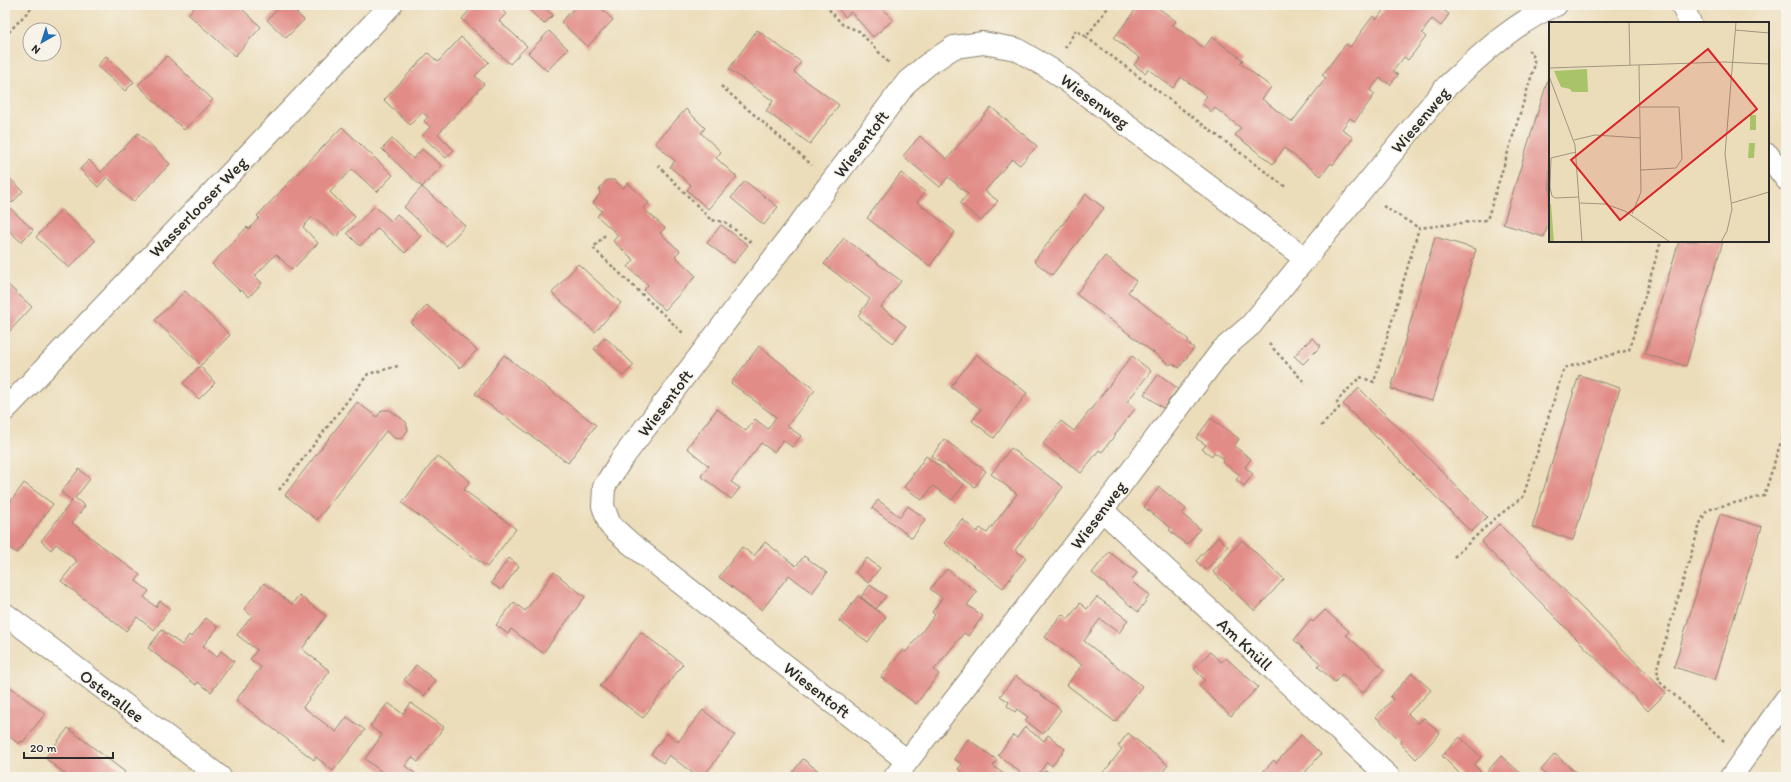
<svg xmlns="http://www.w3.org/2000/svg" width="1791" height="782" font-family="Itim,sans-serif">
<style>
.building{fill:#e28c88}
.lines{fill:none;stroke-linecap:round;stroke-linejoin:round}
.minor-casing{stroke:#8c8472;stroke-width:24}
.path{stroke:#8c8472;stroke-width:2.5;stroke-dasharray:3 3;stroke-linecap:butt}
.minor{stroke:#fff;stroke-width:22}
.labels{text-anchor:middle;stroke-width:3;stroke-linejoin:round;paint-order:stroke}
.street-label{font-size:17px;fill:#2b2b2b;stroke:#f7f3e8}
.inset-road{fill:none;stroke:#9f9681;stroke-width:1}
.view{fill:#d62828;fill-opacity:0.15;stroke:#d62828;stroke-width:2}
.inset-edge{fill:none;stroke:#2b2b2b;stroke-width:2}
</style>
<rect width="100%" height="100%" fill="#f7f3e8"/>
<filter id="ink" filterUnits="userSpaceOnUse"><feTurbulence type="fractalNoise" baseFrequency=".025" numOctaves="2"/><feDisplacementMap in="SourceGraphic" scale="8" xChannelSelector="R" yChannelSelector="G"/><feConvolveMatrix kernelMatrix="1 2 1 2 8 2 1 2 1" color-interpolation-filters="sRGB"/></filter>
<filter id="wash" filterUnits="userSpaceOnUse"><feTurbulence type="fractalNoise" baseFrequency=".012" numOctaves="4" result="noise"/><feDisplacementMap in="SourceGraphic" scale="16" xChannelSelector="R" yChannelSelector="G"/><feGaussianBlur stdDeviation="0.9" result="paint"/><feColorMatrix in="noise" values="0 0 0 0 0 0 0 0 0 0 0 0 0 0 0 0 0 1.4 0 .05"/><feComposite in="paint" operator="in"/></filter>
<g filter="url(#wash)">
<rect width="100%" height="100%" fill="#ecddba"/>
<g id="blocks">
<g class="building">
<polygon points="197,5 238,5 261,27 235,56 188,14"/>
<polygon points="282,5 289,5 304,20 286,38 267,20"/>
<polygon points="474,5 497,5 506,14 499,21 527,46 510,64 462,19"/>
<polygon points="524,5 542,5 553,15 544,24"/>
<polygon points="577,5 598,5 613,20 587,47 561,22"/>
<polygon points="835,5 880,5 893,20 873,37 851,12 845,17"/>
<polygon points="1139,5 1154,5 1176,21 1173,25 1204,48 1212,37 1243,60 1240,63 1271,87 1262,99 1292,122 1326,78 1322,75 1346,44 1350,47 1373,16 1377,19 1387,5 1447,5 1443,10 1449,14 1441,26 1432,19 1422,33 1426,37 1408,60 1404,57 1393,71 1398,75 1390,85 1380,78 1370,90 1375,94 1355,121 1350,118 1342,129 1353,138 1333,165 1331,163 1321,176 1284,148 1273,164 1235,135 1241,128 1215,108 1212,112 1201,103 1207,96 1181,77 1173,88 1148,69 1145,73 1134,65 1140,58 1114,38"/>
<polygon points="757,30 801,62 794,72 839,105 810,144 766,111 773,101 729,69"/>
<polygon points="549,31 568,49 547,71 528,53"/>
<polygon points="461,37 489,62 475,76 484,84 438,134 454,150 446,158 422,136 430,127 424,121 428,117 422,112 410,125 384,100 428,53 438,62"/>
<polygon points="106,56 134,82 125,91 97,66"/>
<polygon points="167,56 213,100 184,130 138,85"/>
<polygon points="1550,73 1550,218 1544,237 1503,224"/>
<polygon points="991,107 1037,146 1020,165 1012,159 985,191 998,201 981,221 960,203 968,194 948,177 940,187 903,156 920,136 947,159"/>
<polygon points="686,109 705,128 701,133 721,152 716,158 737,177 708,209 687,190 691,185 670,167 675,161 655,143"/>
<polygon points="342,127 393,175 377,192 352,169 330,192 355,217 336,237 313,216 303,227 318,243 292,270 276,254 255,276 262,283 249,297 242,290 240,291 212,264 247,227 249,229 259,218 257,216"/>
<polygon points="138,133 170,164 133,202 107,177 98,187 80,169 89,160 101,172"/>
<polygon points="392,139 413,159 422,149 442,166 422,187 382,149"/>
<polygon points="901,173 925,192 917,202 955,232 930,266 867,218"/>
<polygon points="5,174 23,191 12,203 5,197"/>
<polygon points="607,180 614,180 623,188 628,183 649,203 643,208 665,228 660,233 680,251 675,256 696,276 665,310 644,290 648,285 628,267 634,260 613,241 618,235 597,216 602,211 593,203 600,194 599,189"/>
<polygon points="745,181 778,207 764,225 731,198"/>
<polygon points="422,187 465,226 446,246 404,207"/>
<polygon points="1086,194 1104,208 1052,275 1034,261"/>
<polygon points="8,206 33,230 21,242 5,227 5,209"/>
<polygon points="375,206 391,221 397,214 421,236 405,253 378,228 360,246 347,233"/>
<polygon points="61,210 95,241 69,268 36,237"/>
<polygon points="721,225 748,245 734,263 707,243"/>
<polygon points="1435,237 1476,249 1432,401 1391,389"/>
<polygon points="844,238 901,281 881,307 906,326 893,343 858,316 870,299 824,264"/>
<polygon points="1679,241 1723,241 1686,366 1645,354"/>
<polygon points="1105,256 1136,281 1128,292 1189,340 1187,343 1194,348 1179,368 1172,363 1170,365 1076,294"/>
<polygon points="578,264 621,303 595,332 552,293"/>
<polygon points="5,282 32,307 6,335 5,334"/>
<polygon points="185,291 230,335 201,365 155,320"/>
<polygon points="427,305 477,350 460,368 411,323"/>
<polygon points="605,337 634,365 623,376 594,349"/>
<polygon points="1312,338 1321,346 1303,364 1294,356"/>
<polygon points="759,346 815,390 787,426 801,436 792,447 783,440 774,452 761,443 731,482 740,488 731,499 701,476 709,466 687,448 717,409 746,431 755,419 768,429 776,417 731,383"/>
<polygon points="976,354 1027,393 994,438 972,421 981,409 951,387"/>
<polygon points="504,355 596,425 568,463 475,394"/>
<polygon points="1132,356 1151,371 1127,402 1135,409 1102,452 1099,450 1081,473 1043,444 1061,421 1074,431"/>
<polygon points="200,366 215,383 199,399 183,383"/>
<polygon points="1159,374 1178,389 1163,408 1144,394"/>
<polygon points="1579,375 1620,388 1573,540 1532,527"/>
<polygon points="1359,388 1487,517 1471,532 1343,404"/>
<polygon points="357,402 377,417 382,410 390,410 406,422 408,430 402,438 396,439 386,431 317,520 285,495"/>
<polygon points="1211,418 1239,439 1234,446 1251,459 1245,467 1253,474 1244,486 1236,480 1240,475 1222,462 1224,459 1214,452 1212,456 1202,449 1206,445 1196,438"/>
<polygon points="944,439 986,471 975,487 932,456"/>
<polygon points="1011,448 1063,487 1015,550 1026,558 1003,588 944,543 962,519 977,532 980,528 987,533 1017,494 991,474"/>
<polygon points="437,456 470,481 464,490 516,529 487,567 402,503"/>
<polygon points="926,456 964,485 952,500 933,486 922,500 904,487"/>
<polygon points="79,469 90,479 75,498 85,506 72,523 140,575 136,581 149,591 144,597 156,607 160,601 170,608 154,630 137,617 126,631 66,585 61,581 77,561 56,544 51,550 41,541 72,501 61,492"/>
<polygon points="24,483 53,504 17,553 5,545 5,497 11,501"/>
<polygon points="1159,487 1186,509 1182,514 1200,529 1187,545 1169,530 1171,528 1144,507"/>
<polygon points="878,500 900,517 908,506 926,519 912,538 872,508"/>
<polygon points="1720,514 1762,527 1715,680 1674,667"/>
<polygon points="1499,524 1666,693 1648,711 1481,542"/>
<polygon points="1218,537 1228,546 1206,570 1196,561"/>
<polygon points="1242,540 1284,579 1255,611 1213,572"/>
<polygon points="765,542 796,566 804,556 827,573 812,593 789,575 762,610 719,577 742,547 754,556"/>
<polygon points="1109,552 1137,573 1131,581 1150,595 1138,612 1092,573"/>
<polygon points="509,558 519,566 501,590 491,583"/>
<polygon points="867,558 880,568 868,583 855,572"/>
<polygon points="947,569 977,592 967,605 983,616 968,636 964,633 934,670 939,674 916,704 881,677 903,650 906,652 935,615 932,612 942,598 930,589"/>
<polygon points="554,572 585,597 543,653 511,629 508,634 496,625 514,602 525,611"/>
<polygon points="264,583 292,604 299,595 326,616 302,649 330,671 303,707 336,732 347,717 365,730 333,771 316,757 314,760 236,700 261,667 250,659 257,650 237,635 252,616 244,609"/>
<polygon points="870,585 886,596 876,609 861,597"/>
<polygon points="858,596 886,617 868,642 839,621"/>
<polygon points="1097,597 1128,620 1119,633 1100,619 1084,641 1142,686 1115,722 1067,685 1082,665 1045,637 1062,614 1068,619 1080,603 1087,609"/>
<polygon points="1325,610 1349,631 1346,635 1384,669 1363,693 1342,674 1335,682 1317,666 1320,663 1294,640 1311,620 1313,622"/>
<polygon points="206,618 218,627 203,646 217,657 221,651 234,661 211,692 198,682 196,685 148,648 162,630 182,645 189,635 191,637"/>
<polygon points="641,632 683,664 643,718 600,686"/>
<polygon points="1210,652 1221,662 1226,658 1258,687 1231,716 1199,686 1205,680 1194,669"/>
<polygon points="416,665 436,681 424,696 404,680"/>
<polygon points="1412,673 1431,690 1408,714 1418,723 1424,718 1440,733 1416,759 1400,743 1401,741 1376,717 1393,699 1390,697"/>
<polygon points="1016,676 1061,710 1043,734 1025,720 1028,717 1017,709 1015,712 1007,706 1009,702 1000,696"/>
<polygon points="5,683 45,714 23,742 21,741 19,744 6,734 7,731 5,729"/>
<polygon points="388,703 403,714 411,703 444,727 418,762 412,757 405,766 420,777 379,777 382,772 365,759 382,735 370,726"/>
<polygon points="703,710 735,735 703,777 698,777 669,755 663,763 651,754 667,733 678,742"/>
<polygon points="1025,727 1044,741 1048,735 1065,749 1052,766 1047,762 1036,777 1026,777 998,755 1013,735 1017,738"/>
<polygon points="68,728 125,772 122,777 69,777 45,758"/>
<polygon points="1128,733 1168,765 1159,777 1100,777 1122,749 1118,746"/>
<polygon points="1301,735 1321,754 1301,777 1258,777 1274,760 1276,763"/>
<polygon points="1460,737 1481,757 1474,765 1484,775 1501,756 1525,777 1463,777 1442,756"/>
<polygon points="968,739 997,760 993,766 1008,777 969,777 958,769 962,764 954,759"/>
<polygon points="1555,754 1581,777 1548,777 1541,770"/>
<polygon points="803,759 826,777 789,777"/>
<polygon points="1046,770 1055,777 1040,777"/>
</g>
</g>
</g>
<g filter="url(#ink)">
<use href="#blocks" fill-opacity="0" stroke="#8c8472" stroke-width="1"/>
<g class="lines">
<g class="minor-casing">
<g id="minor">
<polyline points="1682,5 1690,23"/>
<polyline points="1768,155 1786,179"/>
<polyline points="5,410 391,5"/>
<polyline points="1102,510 1389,777"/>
<polyline points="5,614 220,777"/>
<polyline points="907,761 630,543 610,525 603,506 604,487 621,460 907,82 927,65 954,47 983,43 1016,49 1052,70 1099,104 1306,259"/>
<path d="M 895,777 L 1102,510 L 1222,350 L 1251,325 L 1446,87 C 1480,56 1513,23 1556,5"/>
<polyline points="1731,777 1786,699"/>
</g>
</g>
<g class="path">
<polyline points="825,5 843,25 859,31 889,63"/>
<polyline points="5,29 8,33 34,5"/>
<polyline points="1086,37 1287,188"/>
<polyline points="1065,48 1076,30 1086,37 1110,5"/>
<polyline points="721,86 812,165"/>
<polyline points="658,165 711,220 725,222 753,244"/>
<polyline points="1383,206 1419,228"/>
<polyline points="605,235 593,248 684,334"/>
<polyline points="1269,344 1306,384"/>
<polyline points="1321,426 1339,408 1337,401 1360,377 1374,382 1419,228 1487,220 1534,68 1534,57 1528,50"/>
<polyline points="279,490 368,374 398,366"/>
<polyline points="1454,557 1494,519 1523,497 1564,368 1629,350 1661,241"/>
<polyline points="1724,741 1659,681 1657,668 1701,521 1706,512 1713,508 1764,496 1786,425"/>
</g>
<use href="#minor" class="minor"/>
</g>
</g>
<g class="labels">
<g class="street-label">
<text transform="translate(1095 101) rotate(36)" y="6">Wiesenweg</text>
<text transform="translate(1420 120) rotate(-50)" y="6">Wiesenweg</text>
<text transform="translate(861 144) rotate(-53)" y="6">Wiesentoft</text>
<text transform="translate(198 207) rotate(-46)" y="6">Wasserlooser Weg</text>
<text transform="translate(665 403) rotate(-53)" y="6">Wiesentoft</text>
<text transform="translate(1098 515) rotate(-53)" y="6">Wiesenweg</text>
<text transform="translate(1245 644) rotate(43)" y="6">Am Knüll</text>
<text transform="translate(817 690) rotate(38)" y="6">Wiesentoft</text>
<text transform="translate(112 696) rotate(37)" y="6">Osterallee</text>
</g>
</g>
<g transform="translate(1549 22)">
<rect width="220" height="220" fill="#ecddba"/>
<path d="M 38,47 L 39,70 L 23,70 L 21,67 L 12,65 L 5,49 ZM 201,93 L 207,93 L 207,108 L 201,108 ZM 200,121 L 206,121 L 205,136 L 199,136 ZM 0,182 L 2,182 L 5,220 L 0,220 Z" fill="#a9c369"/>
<path class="inset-road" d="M 80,0 L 81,43M 186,8 L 220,11M 0,46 L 175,40 L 220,42M 0,54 L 26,123 L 33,220M 91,85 L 130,85 L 133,137 L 127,146 L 92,148M 25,118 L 46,113 L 92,116M 27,130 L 2,136 L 1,165 L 3,174 L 6,176 L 30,175M 31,181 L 56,182 L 76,189 L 121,220M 183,181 L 220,170M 83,192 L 92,170 L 90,43M 172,220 L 178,209 L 183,187 L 176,132 L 187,0"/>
<path class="view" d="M 159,27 L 208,87 L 71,198 L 22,138 Z"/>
<rect width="220" height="220" class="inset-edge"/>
</g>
<rect width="1791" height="782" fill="none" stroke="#f7f3e8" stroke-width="20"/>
<g transform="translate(42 42) rotate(219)"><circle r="19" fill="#f7f3e8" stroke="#a5a39c"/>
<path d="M0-3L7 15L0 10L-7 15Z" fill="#1f6fb2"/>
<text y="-6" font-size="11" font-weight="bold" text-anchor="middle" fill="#2b2b2b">N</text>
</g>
<path d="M24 752v6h89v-6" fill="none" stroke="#2b2b2b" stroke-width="2"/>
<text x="30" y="752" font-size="12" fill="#2b2b2b" stroke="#f7f3e8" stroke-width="3" paint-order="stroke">20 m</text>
</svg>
